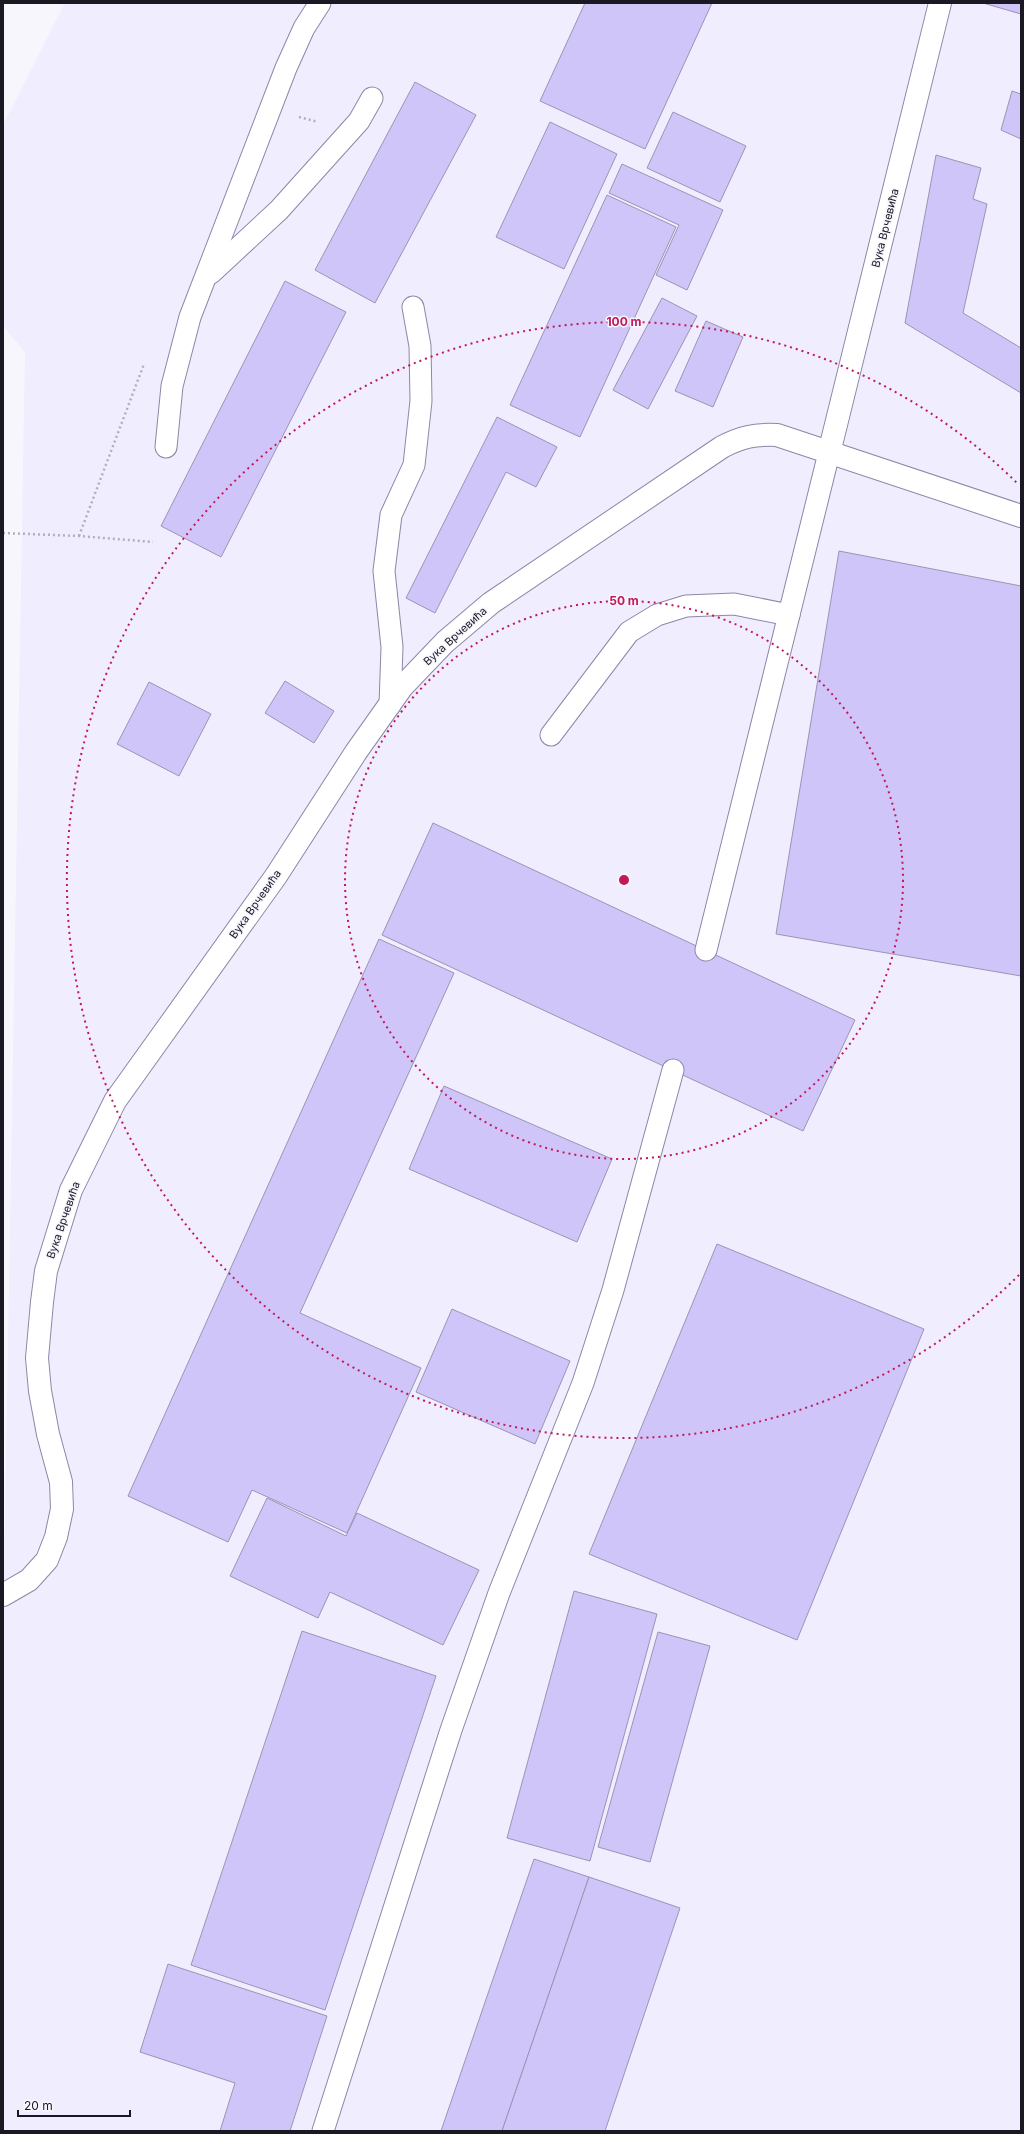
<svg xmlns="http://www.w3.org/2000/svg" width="1024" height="2134" font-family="Inter,sans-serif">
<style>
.built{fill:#f0edfe}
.building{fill:#cfc5f9;stroke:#9b94b4}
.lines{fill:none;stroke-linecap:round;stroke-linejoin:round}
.service-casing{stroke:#8d87a6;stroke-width:23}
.minor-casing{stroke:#8d87a6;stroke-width:24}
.path{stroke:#b1b0b8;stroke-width:2.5;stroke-dasharray:2 3;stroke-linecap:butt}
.service{stroke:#fff;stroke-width:21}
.minor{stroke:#fff;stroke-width:22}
.ring{fill:none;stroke:#c2185b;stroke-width:2;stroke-dasharray:2 4}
.labels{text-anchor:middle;stroke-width:3;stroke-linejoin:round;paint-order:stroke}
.street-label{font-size:11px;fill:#1b1824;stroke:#f7f6fd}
.centre{fill:#c2185b;stroke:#f7f6fd;stroke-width:2}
.ring-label{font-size:12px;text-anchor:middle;font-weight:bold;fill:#c2185b;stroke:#f7f6fd;stroke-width:3;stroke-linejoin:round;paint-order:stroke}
</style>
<rect width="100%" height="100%" fill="#f7f6fd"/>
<polygon class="built" points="65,3 1021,3 1021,2131 3,2131 3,1637 25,352 3,326 3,125"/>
<g class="building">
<polygon points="585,3 712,3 645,149 540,101"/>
<polygon points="983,3 1021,3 1021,14"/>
<polygon points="415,82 476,115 375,303 315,270"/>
<polygon points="1012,91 1021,94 1021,139 1001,130"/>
<polygon points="673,112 746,146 720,202 647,168"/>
<polygon points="550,122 617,154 564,269 496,237"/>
<polygon points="936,155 981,168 973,199 987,204 963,313 1021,348 1021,393 905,323"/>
<polygon points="622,164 723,210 687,290 656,275 679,225 609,193"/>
<polygon points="607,195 676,227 580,437 510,405"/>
<polygon points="285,281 346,312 221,557 161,526"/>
<polygon points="662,298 697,316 648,409 613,390"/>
<polygon points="706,321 743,337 713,407 675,391"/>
<polygon points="497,417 557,447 536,487 506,472 435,613 406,598"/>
<polygon points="839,551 1021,586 1021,976 776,934"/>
<polygon points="285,681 334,711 314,743 265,713"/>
<polygon points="149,682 211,714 179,776 117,744"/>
<polygon points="433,823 855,1020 803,1131 382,935"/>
<polygon points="379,939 454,973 300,1313 421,1368 347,1533 252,1490 228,1542 128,1496"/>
<polygon points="444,1086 612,1159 577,1242 409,1169"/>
<polygon points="717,1244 924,1329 797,1640 589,1554"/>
<polygon points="452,1309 570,1361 535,1444 416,1392"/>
<polygon points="267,1498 346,1536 357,1513 479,1570 443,1645 330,1592 318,1618 230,1576"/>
<polygon points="574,1591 657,1614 590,1861 507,1838"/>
<polygon points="302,1631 436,1676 325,2010 191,1965"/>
<polygon points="658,1632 710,1646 650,1862 598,1847"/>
<polygon points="534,1859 589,1877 502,2131 441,2131"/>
<polygon points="589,1877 680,1908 605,2131 502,2131"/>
<polygon points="168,1964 327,2016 290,2131 220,2131 235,2083 140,2052"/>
</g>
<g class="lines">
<g class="service-casing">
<g id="service">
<polyline points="211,273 279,210 359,121 372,98"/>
<polyline points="166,447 172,386 190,317 286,68 304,28 320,3"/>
<polyline points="390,705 392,647 384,571 391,515 414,465 421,401 420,346 413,307"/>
<polyline points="551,735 629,632 657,615 686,606 734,604 789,615"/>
<polyline points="706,950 829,453"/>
<polyline points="323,2131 451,1730 499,1593 583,1383 613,1290 673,1070"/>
</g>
</g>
<g class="minor-casing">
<g id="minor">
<polyline points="829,453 940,3"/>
<path d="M 3,1595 L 29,1580 L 47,1560 L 56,1537 L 62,1509 L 61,1482 L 48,1434 L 40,1391 L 37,1358 L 42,1302 L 46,1271 L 71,1190 L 115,1101 L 276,876 L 356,752 L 402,687 L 445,642 L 491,603 L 722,447 C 741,437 755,434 777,435 L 1021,516"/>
</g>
</g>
<g class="path">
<polyline points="299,117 318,122"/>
<polyline points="3,533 79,536 153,542"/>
<polyline points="79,536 144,364"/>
</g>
<use href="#service" class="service"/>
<use href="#minor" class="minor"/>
</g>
<g class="ring">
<circle cx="624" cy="880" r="279"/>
<path d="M1019 1275A558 558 0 1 1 1019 485"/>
</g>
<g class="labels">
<g class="street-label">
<text transform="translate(885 228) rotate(-76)" y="4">Вука Врчевића</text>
<text transform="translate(455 636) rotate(-42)" y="4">Вука Врчевића</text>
<text transform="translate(255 904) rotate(-55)" y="4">Вука Врчевића</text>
<text transform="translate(63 1220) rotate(-71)" y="4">Вука Врчевића</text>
</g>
</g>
<circle cx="624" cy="880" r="6" class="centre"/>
<g class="ring-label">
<text x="624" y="326">100 m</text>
<text x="624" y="605">50 m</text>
</g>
<rect width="1024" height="2134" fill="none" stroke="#1b1824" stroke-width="8"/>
<path d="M18 2110v6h112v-6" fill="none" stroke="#1b1824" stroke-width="2"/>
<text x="24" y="2110" font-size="12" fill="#1b1824" stroke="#f7f6fd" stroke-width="3" paint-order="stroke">20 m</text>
</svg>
